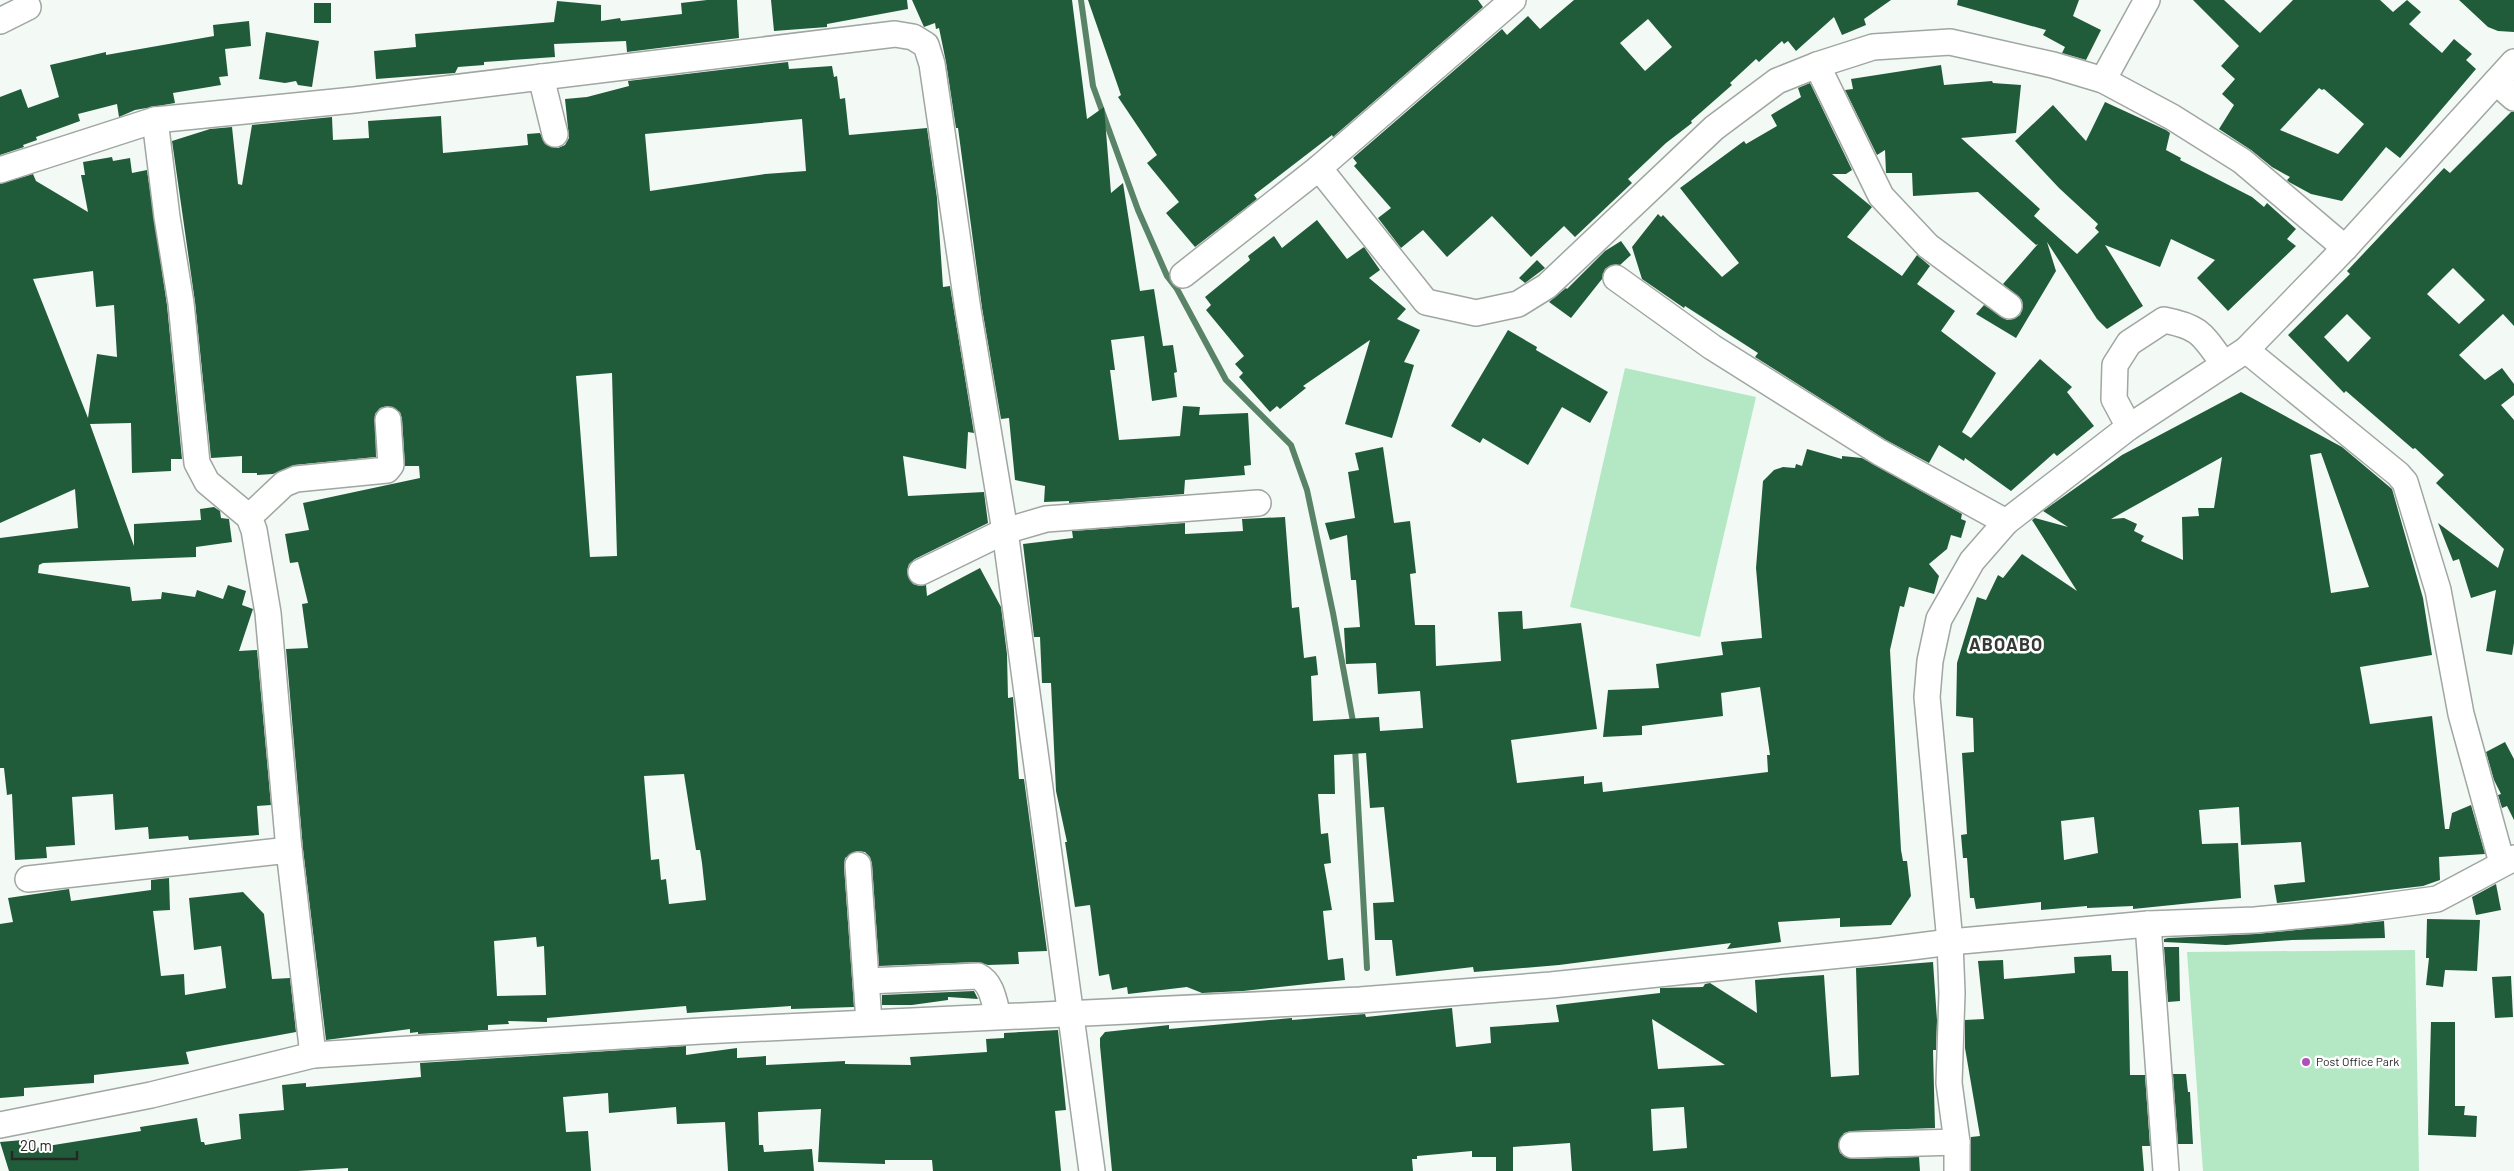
<svg xmlns="http://www.w3.org/2000/svg" width="2514" height="1171" font-family="Barlow,sans-serif">
<style>
.green{fill:#b4e7c4}
.lines{fill:none;stroke-linecap:round;stroke-linejoin:round}
.stream{stroke:#598367;stroke-width:6}
.building{fill:#215c3a;fill-rule:evenodd}
.minor-casing{stroke:#a0a6a1;stroke-width:28}
.minor{stroke:#fff;stroke-width:25}
.poi-dot{fill:#ae50b9;stroke:#fff;stroke-width:2}
.labels{text-anchor:middle;stroke-width:5;stroke-linejoin:round;paint-order:stroke}
.poi-label{font-size:12px;fill:#262826;stroke:#fff;text-anchor:start}
.district-label{font-size:18px;font-weight:bold;letter-spacing:1px;fill:#353a36;stroke:#fff}
</style>
<rect width="100%" height="100%" fill="#f3f9f5"/>
<g class="green">
<polygon points="1625,368 1756,397 1700,637 1570,607"/>
<polygon points="2415,950 2419,1171 2203,1171 2187,952"/>
</g>
<g class="lines">
<g class="stream">
<polyline points="1081,0 1093,86 1138,210 1167,276 1177,289 1226,380 1291,445 1307,490 1333,613 1354,727"/>
<polyline points="1355,747 1367,968"/>
</g>
</g>
<g class="building">
<polygon points="707,0 737,0 739,38 627,52 626,41 554,44 555,57 484,62 484,65 458,67 455,73 376,79 374,51 416,47 415,34 554,22 557,1 601,5 601,21 620,18 621,21 682,14 681,3"/>
<polygon points="771,0 907,0 908,9 827,24 827,27 774,31"/>
<polygon points="912,0 1072,0 1087,119 1104,107 1111,193 1123,183 1140,291 1154,289 1163,346 1173,345 1177,372 1174,373 1177,397 1152,401 1144,336 1111,340 1115,370 1110,370 1119,440 1180,436 1183,406 1200,407 1199,415 1248,413 1251,465 1244,466 1245,475 1185,480 1184,494 1069,503 1069,501 1044,502 1045,486 1015,480 1009,418 1001,419 982,308 958,128 956,128 946,62 939,28 936,29 935,23 924,27"/>
<polygon points="1088,0 1478,0 1483,7 1333,137 1332,135 1254,195 1257,199 1195,247 1166,213 1179,202 1147,163 1157,155 1118,97 1121,95"/>
<path d="M 1574,0 L 1891,0 L 1864,19 L 1866,25 L 1842,35 L 1834,17 L 1796,51 L 1788,41 L 1784,44 L 1782,41 L 1759,62 L 1756,59 L 1730,83 L 1732,85 L 1691,121 L 1692,123 L 1666,143 L 1628,179 L 1632,183 L 1575,237 L 1564,226 L 1531,257 L 1492,216 L 1447,257 L 1423,230 L 1401,248 L 1378,218 L 1391,208 L 1354,166 L 1357,163 L 1353,158 L 1502,29 L 1507,35 L 1528,16 L 1540,29 ZM 1648,19 L 1672,47 L 1645,71 L 1620,43 Z"/>
<polygon points="1958,0 2079,0 2073,16 2101,30 2086,60 2062,53 2065,47 2043,35 2046,30 1957,5"/>
<path d="M 2193,0 L 2224,0 L 2260,33 L 2293,0 L 2380,0 L 2393,12 L 2407,0 L 2421,12 L 2409,24 L 2442,53 L 2454,39 L 2472,54 L 2466,60 L 2476,69 L 2400,158 L 2386,147 L 2342,201 L 2311,194 L 2289,182 L 2287,180 L 2290,177 L 2272,167 L 2251,150 L 2219,129 L 2234,105 L 2222,94 L 2235,79 L 2221,66 L 2239,46 ZM 2319,88 L 2322,90 L 2324,89 L 2364,124 L 2338,154 L 2280,130 Z"/>
<polygon points="2459,0 2514,0 2514,32 2498,31 2488,27"/>
<rect x="314" y="3" width="17" height="20"/>
<polygon points="249,21 251,46 225,49 228,76 219,77 221,85 173,93 175,103 135,110 119,117 117,104 78,114 80,121 36,137 37,140 23,145 24,147 0,155 0,97 21,89 28,108 59,97 50,65 106,52 106,55 214,36 213,25"/>
<polygon points="266,32 319,41 312,87 298,85 296,81 285,83 259,79"/>
<path d="M 788,62 L 789,69 L 832,66 L 834,77 L 837,76 L 840,99 L 845,98 L 849,135 L 927,128 L 937,198 L 943,287 L 950,286 L 974,433 L 968,432 L 966,469 L 903,456 L 908,496 L 984,492 L 988,523 L 915,559 L 909,564 L 907,571 L 913,584 L 920,586 L 926,585 L 927,596 L 980,568 L 1001,607 L 1007,654 L 1008,698 L 1013,697 L 1019,779 L 1024,779 L 1047,951 L 1018,952 L 1019,964 L 988,965 L 977,962 L 879,966 L 872,864 L 870,857 L 865,852 L 857,851 L 845,858 L 844,866 L 854,1007 L 791,1009 L 791,1006 L 687,1013 L 686,1006 L 547,1018 L 547,1022 L 508,1021 L 509,1024 L 488,1025 L 488,1030 L 418,1034 L 418,1032 L 410,1033 L 410,1029 L 326,1040 L 303,849 L 286,649 L 308,648 L 302,604 L 308,603 L 298,562 L 290,563 L 285,534 L 309,530 L 303,503 L 420,478 L 419,466 L 405,466 L 402,419 L 400,412 L 388,406 L 380,408 L 375,414 L 376,457 L 294,465 L 273,474 L 257,475 L 257,473 L 242,473 L 242,456 L 211,458 L 195,302 L 172,141 L 210,129 L 232,127 L 238,184 L 242,185 L 252,125 L 332,117 L 333,140 L 369,138 L 368,121 L 441,116 L 443,153 L 528,145 L 527,134 L 540,133 L 545,144 L 558,148 L 565,145 L 569,138 L 565,99 L 587,97 L 629,86 L 628,81 ZM 802,119 L 806,171 L 765,174 L 650,191 L 645,134 ZM 612,373 L 617,556 L 590,557 L 576,376 ZM 684,774 L 696,850 L 700,850 L 702,863 L 706,900 L 669,904 L 666,879 L 661,880 L 659,859 L 651,860 L 644,776 ZM 536,937 L 537,947 L 544,946 L 546,995 L 497,996 L 494,941 Z"/>
<polygon points="1941,65 1944,85 1992,81 1993,83 2021,85 2016,133 1961,138 2040,209 2034,216 2077,254 2099,232 2095,228 2098,224 2059,188 2015,141 2053,105 2086,141 2105,102 2166,130 2170,133 2166,150 2181,158 2180,160 2252,197 2264,207 2267,203 2296,229 2287,239 2296,246 2228,311 2197,278 2215,260 2171,239 2160,267 2105,245 2143,306 2107,329 2097,319 2047,242 2056,271 2016,338 1976,314 1984,305 2007,320 2014,319 2020,315 2023,307 2022,300 2003,284 2038,244 2036,245 1978,192 1913,196 1912,173 1886,173 1885,150 1877,155 1845,90 1853,89 1851,79"/>
<polygon points="1810,83 1852,170 1846,174 1832,174 1872,207 1847,237 1902,276 1917,255 1930,266 1917,284 1955,311 1941,331 1996,373 1962,432 1971,438 2040,359 2072,387 2067,392 2094,426 2057,456 2054,453 2011,491 1965,458 1964,461 1939,445 1929,463 1886,440 1755,357 1758,353 1685,306 1684,308 1642,279 1632,247 1658,214 1661,217 1663,215 1722,277 1739,263 1680,188 1744,141 1746,144 1777,126 1771,115 1801,97 1798,88"/>
<path d="M 2511,112 L 2514,112 L 2514,326 L 2503,314 L 2459,355 L 2485,380 L 2502,368 L 2514,384 L 2514,395 L 2501,405 L 2514,420 L 2514,643 L 2512,655 L 2486,651 L 2496,590 L 2471,598 L 2459,559 L 2453,561 L 2438,523 L 2498,568 L 2504,549 L 2436,483 L 2444,475 L 2415,448 L 2413,449 L 2346,391 L 2344,393 L 2288,335 L 2350,274 L 2347,271 L 2444,168 L 2450,173 ZM 2453,268 L 2485,300 L 2459,324 L 2427,294 ZM 2347,314 L 2371,338 L 2348,362 L 2324,337 Z"/>
<path d="M 112,157 L 113,161 L 130,158 L 132,173 L 147,170 L 167,305 L 182,459 L 171,459 L 171,471 L 132,473 L 131,423 L 90,424 L 134,546 L 134,524 L 201,520 L 200,509 L 214,507 L 220,511 L 221,518 L 229,519 L 232,542 L 196,547 L 196,557 L 43,563 L 39,565 L 38,573 L 130,587 L 132,601 L 161,599 L 162,592 L 195,597 L 197,590 L 223,599 L 228,585 L 246,591 L 242,605 L 253,609 L 239,651 L 257,650 L 271,805 L 257,806 L 259,835 L 189,840 L 188,836 L 149,839 L 148,827 L 115,830 L 113,794 L 72,797 L 75,845 L 46,847 L 47,858 L 15,860 L 12,794 L 7,795 L 4,768 L 0,768 L 0,538 L 78,528 L 75,489 L 0,523 L 0,184 L 33,174 L 36,181 L 88,212 L 81,175 L 85,175 L 83,162 ZM 93,271 L 96,307 L 114,305 L 117,357 L 97,354 L 88,418 L 33,279 Z"/>
<polygon points="1317,220 1347,259 1364,247 1380,270 1369,278 1406,309 1397,319 1420,330 1404,362 1414,365 1392,438 1345,424 1370,340 1303,386 1306,388 1280,409 1277,406 1270,412 1239,377 1243,373 1235,364 1244,356 1206,310 1211,305 1205,297 1250,260 1248,256 1274,236 1282,248"/>
<polygon points="1621,241 1631,255 1620,265 1611,265 1605,269 1602,279 1571,318 1549,302 1566,288 1567,289 1605,251"/>
<polygon points="1537,260 1545,268 1525,283 1519,278"/>
<polygon points="1508,330 1537,347 1536,350 1608,392 1590,423 1562,407 1528,465 1483,438 1480,443 1451,426"/>
<path d="M 2241,392 L 2342,447 L 2392,489 L 2423,598 L 2432,655 L 2360,667 L 2370,724 L 2432,716 L 2445,829 L 2449,829 L 2452,813 L 2471,805 L 2485,854 L 2439,857 L 2440,880 L 2423,886 L 2277,903 L 2274,885 L 2305,882 L 2301,842 L 2241,845 L 2239,807 L 2199,810 L 2202,844 L 2238,843 L 2241,898 L 2133,909 L 2133,906 L 2087,908 L 2087,906 L 2041,910 L 2041,902 L 1976,909 L 1974,898 L 1970,898 L 1967,858 L 1963,858 L 1961,835 L 1967,834 L 1962,753 L 1974,752 L 1973,718 L 1956,716 L 1957,663 L 1977,597 L 1986,600 L 1998,575 L 2003,578 L 2022,554 L 2077,591 L 2032,520 L 2035,518 L 2068,527 L 2043,511 L 2122,455 ZM 2321,453 L 2369,587 L 2331,593 L 2310,455 ZM 2222,457 L 2214,508 L 2198,508 L 2199,516 L 2182,517 L 2183,560 L 2141,541 L 2144,536 L 2134,531 L 2137,524 L 2124,518 L 2111,519 ZM 2094,817 L 2098,853 L 2064,860 L 2061,821 Z"/>
<polygon points="1383,447 1394,523 1410,521 1416,573 1410,574 1415,625 1435,625 1436,666 1501,661 1498,612 1522,611 1523,629 1581,623 1597,729 1511,740 1517,783 1584,776 1584,784 1602,782 1603,792 1768,772 1767,755 1770,755 1760,687 1721,693 1723,716 1642,726 1642,735 1603,737 1608,690 1659,688 1656,664 1723,655 1721,642 1762,638 1756,568 1763,481 1774,470 1783,467 1795,468 1796,464 1802,466 1807,449 1842,459 1842,456 1862,458 1962,514 1961,519 1966,521 1961,538 1951,535 1947,549 1929,564 1939,576 1934,594 1909,587 1904,607 1900,606 1890,650 1901,850 1903,861 1907,861 1911,896 1891,925 1840,927 1840,918 1778,922 1781,942 1727,949 1731,943 1559,965 1474,972 1473,967 1396,976 1392,940 1375,940 1373,903 1394,902 1384,807 1370,808 1366,753 1334,755 1335,794 1318,794 1321,834 1328,833 1331,863 1324,864 1332,910 1323,911 1328,960 1343,958 1345,980 1243,991 1202,993 1187,987 1128,994 1127,987 1112,990 1109,974 1099,976 1090,905 1075,907 1065,842 1067,842 1056,791 1051,683 1042,683 1040,637 1034,637 1023,544 1073,538 1072,531 1185,523 1185,534 1243,531 1242,519 1285,517 1292,608 1299,607 1304,658 1316,656 1318,675 1311,676 1313,721 1379,717 1380,731 1423,728 1420,691 1378,694 1376,663 1346,664 1344,628 1360,627 1356,580 1351,580 1347,535 1330,540 1325,523 1355,518 1348,472 1359,470 1355,453"/>
<polygon points="2505,742 2514,759 2514,820 2507,806 2502,808 2498,795 2501,794 2494,780 2486,752"/>
<polygon points="169,878 170,910 153,911 161,976 184,974 185,995 226,988 221,946 194,950 189,898 243,892 264,914 272,979 290,978 296,1032 186,1052 189,1064 94,1075 94,1083 24,1088 24,1096 0,1098 0,924 13,922 8,898 69,889 71,901 151,890 151,880"/>
<polygon points="2496,884 2501,910 2476,915 2472,897"/>
<polygon points="2427,919 2480,920 2477,971 2445,970 2443,987 2426,985 2429,958 2426,958"/>
<polygon points="2384,921 2385,938 2292,940 2226,945 2164,942 2164,939 2168,938 2256,934"/>
<polygon points="2164,947 2179,947 2180,1001 2168,1002"/>
<polygon points="2111,955 2112,971 2128,971 2130,1075 2145,1075 2150,1146 2142,1146 2144,1171 1971,1171 1971,1137 1980,1136 1965,1048 1965,1020 1984,1019 1978,961 2003,960 2004,979 2075,973 2074,957"/>
<path d="M 1933,962 L 1937,1020 L 1936,1050 L 1933,1050 L 1935,1128 L 1852,1131 L 1844,1133 L 1838,1145 L 1840,1153 L 1852,1159 L 1919,1157 L 1920,1171 L 1572,1171 L 1570,1143 L 1513,1147 L 1513,1171 L 1496,1171 L 1496,1157 L 1472,1157 L 1472,1151 L 1417,1156 L 1417,1159 L 1412,1159 L 1413,1171 L 1112,1171 L 1100,1046 L 1100,1038 L 1105,1032 L 1169,1025 L 1169,1029 L 1292,1018 L 1292,1020 L 1365,1014 L 1366,1017 L 1452,1008 L 1456,1047 L 1491,1043 L 1490,1027 L 1559,1022 L 1556,1005 L 1660,993 L 1660,988 L 1703,987 L 1705,984 L 1710,983 L 1757,1013 L 1755,980 L 1824,975 L 1831,1077 L 1859,1075 L 1856,968 ZM 1652,1019 L 1725,1065 L 1658,1069 ZM 1684,1107 L 1687,1148 L 1653,1151 L 1651,1109 Z"/>
<polygon points="2511,976 2513,1017 2495,1018 2492,977"/>
<polygon points="974,991 978,999 948,997 948,1000 912,1005 882,1005 882,995"/>
<polygon points="2431,1022 2455,1022 2455,1106 2465,1106 2464,1115 2477,1116 2476,1137 2428,1135"/>
<polygon points="1058,1030 1066,1110 1055,1111 1061,1171 933,1171 932,1160 885,1160 885,1164 818,1162 821,1109 758,1112 759,1145 763,1145 764,1152 812,1149 814,1171 728,1171 725,1122 677,1124 676,1107 609,1113 608,1093 563,1097 566,1132 588,1131 591,1171 348,1171 348,1168 298,1171 9,1171 0,1142 34,1139 35,1148 141,1131 140,1127 197,1118 201,1142 204,1142 205,1145 241,1139 239,1114 284,1110 282,1085 306,1083 306,1087 421,1077 420,1063 686,1046 686,1055 737,1048 737,1058 766,1056 766,1065 845,1061 845,1064 911,1065 910,1057 987,1052 986,1039 1004,1038 1004,1033"/>
<polygon points="2173,1074 2186,1074 2188,1092 2190,1092 2193,1144 2178,1144"/>
</g>
<g class="lines">
<g class="minor-casing">
<g id="minor">
<polyline points="0,21 28,7"/>
<polyline points="1817,65 1881,196 1928,246 2009,306"/>
<polyline points="541,77 555,134"/>
<polyline points="2103,80 2147,0"/>
<polyline points="2496,82 2514,98"/>
<polyline points="155,120 167,217 181,303 197,463 207,482 249,517 254,530 268,613 289,850 313,1055"/>
<polyline points="1319,168 1426,302 1476,313 1518,304 1547,286 1714,128 1777,81 1817,65 1873,47 1950,42 2053,65 2103,80 2172,117 2242,161 2345,248"/>
<polyline points="0,170 155,120 354,100 895,34 913,37 926,45 932,64 968,310 1005,531 1092,1171"/>
<polyline points="1183,275 1319,168 1513,0"/>
<polyline points="1616,278 1712,347 1879,452 2006,522"/>
<polyline points="2246,350 2398,474 2405,482 2438,590 2461,714 2502,863"/>
<path d="M 2129,427 L 2114,399 L 2115,365 L 2129,343 L 2164,320 C 2200,327 2202,334 2223,363"/>
<polyline points="249,517 284,484 296,479 387,470 391,465 388,420"/>
<polyline points="921,572 1005,531 1046,519 1258,503"/>
<polyline points="858,865 869,1022"/>
<polyline points="28,879 289,850"/>
<polyline points="2148,924 2166,1171"/>
<path d="M 867,981 L 978,976 C 992,983 994,1001 998,1016"/>
<polyline points="0,1125 151,1095 313,1055 701,1031 1360,1000 1551,985 1880,951 1950,942 2148,924 2255,920 2349,911 2437,899 2514,858"/>
<polyline points="1852,1145 1957,1142"/>
<polyline points="1957,1171 1957,1142 1949,1083 1952,993 1950,942 1927,697 1930,661 1939,619 1972,561 2006,522 2129,427 2246,350 2345,248 2514,62"/>
</g>
</g>
<use href="#minor" class="minor"/>
</g>
<circle class="poi-dot" cx="2306" cy="1062" r="5"/>
<g class="labels">
<g class="poi-label">
<text x="2316" y="1066">Post Office Park</text>
</g>
<g class="district-label">
<text x="2006" y="651">ABOABO</text>
</g>
</g>
<path d="M12 1151v8h65v-8" fill="none" stroke="#262826" stroke-width="2.5"/>
<text x="20" y="1151" font-size="15" fill="#262826" stroke="#ffffff" stroke-width="4" paint-order="stroke">20 m</text>
</svg>
